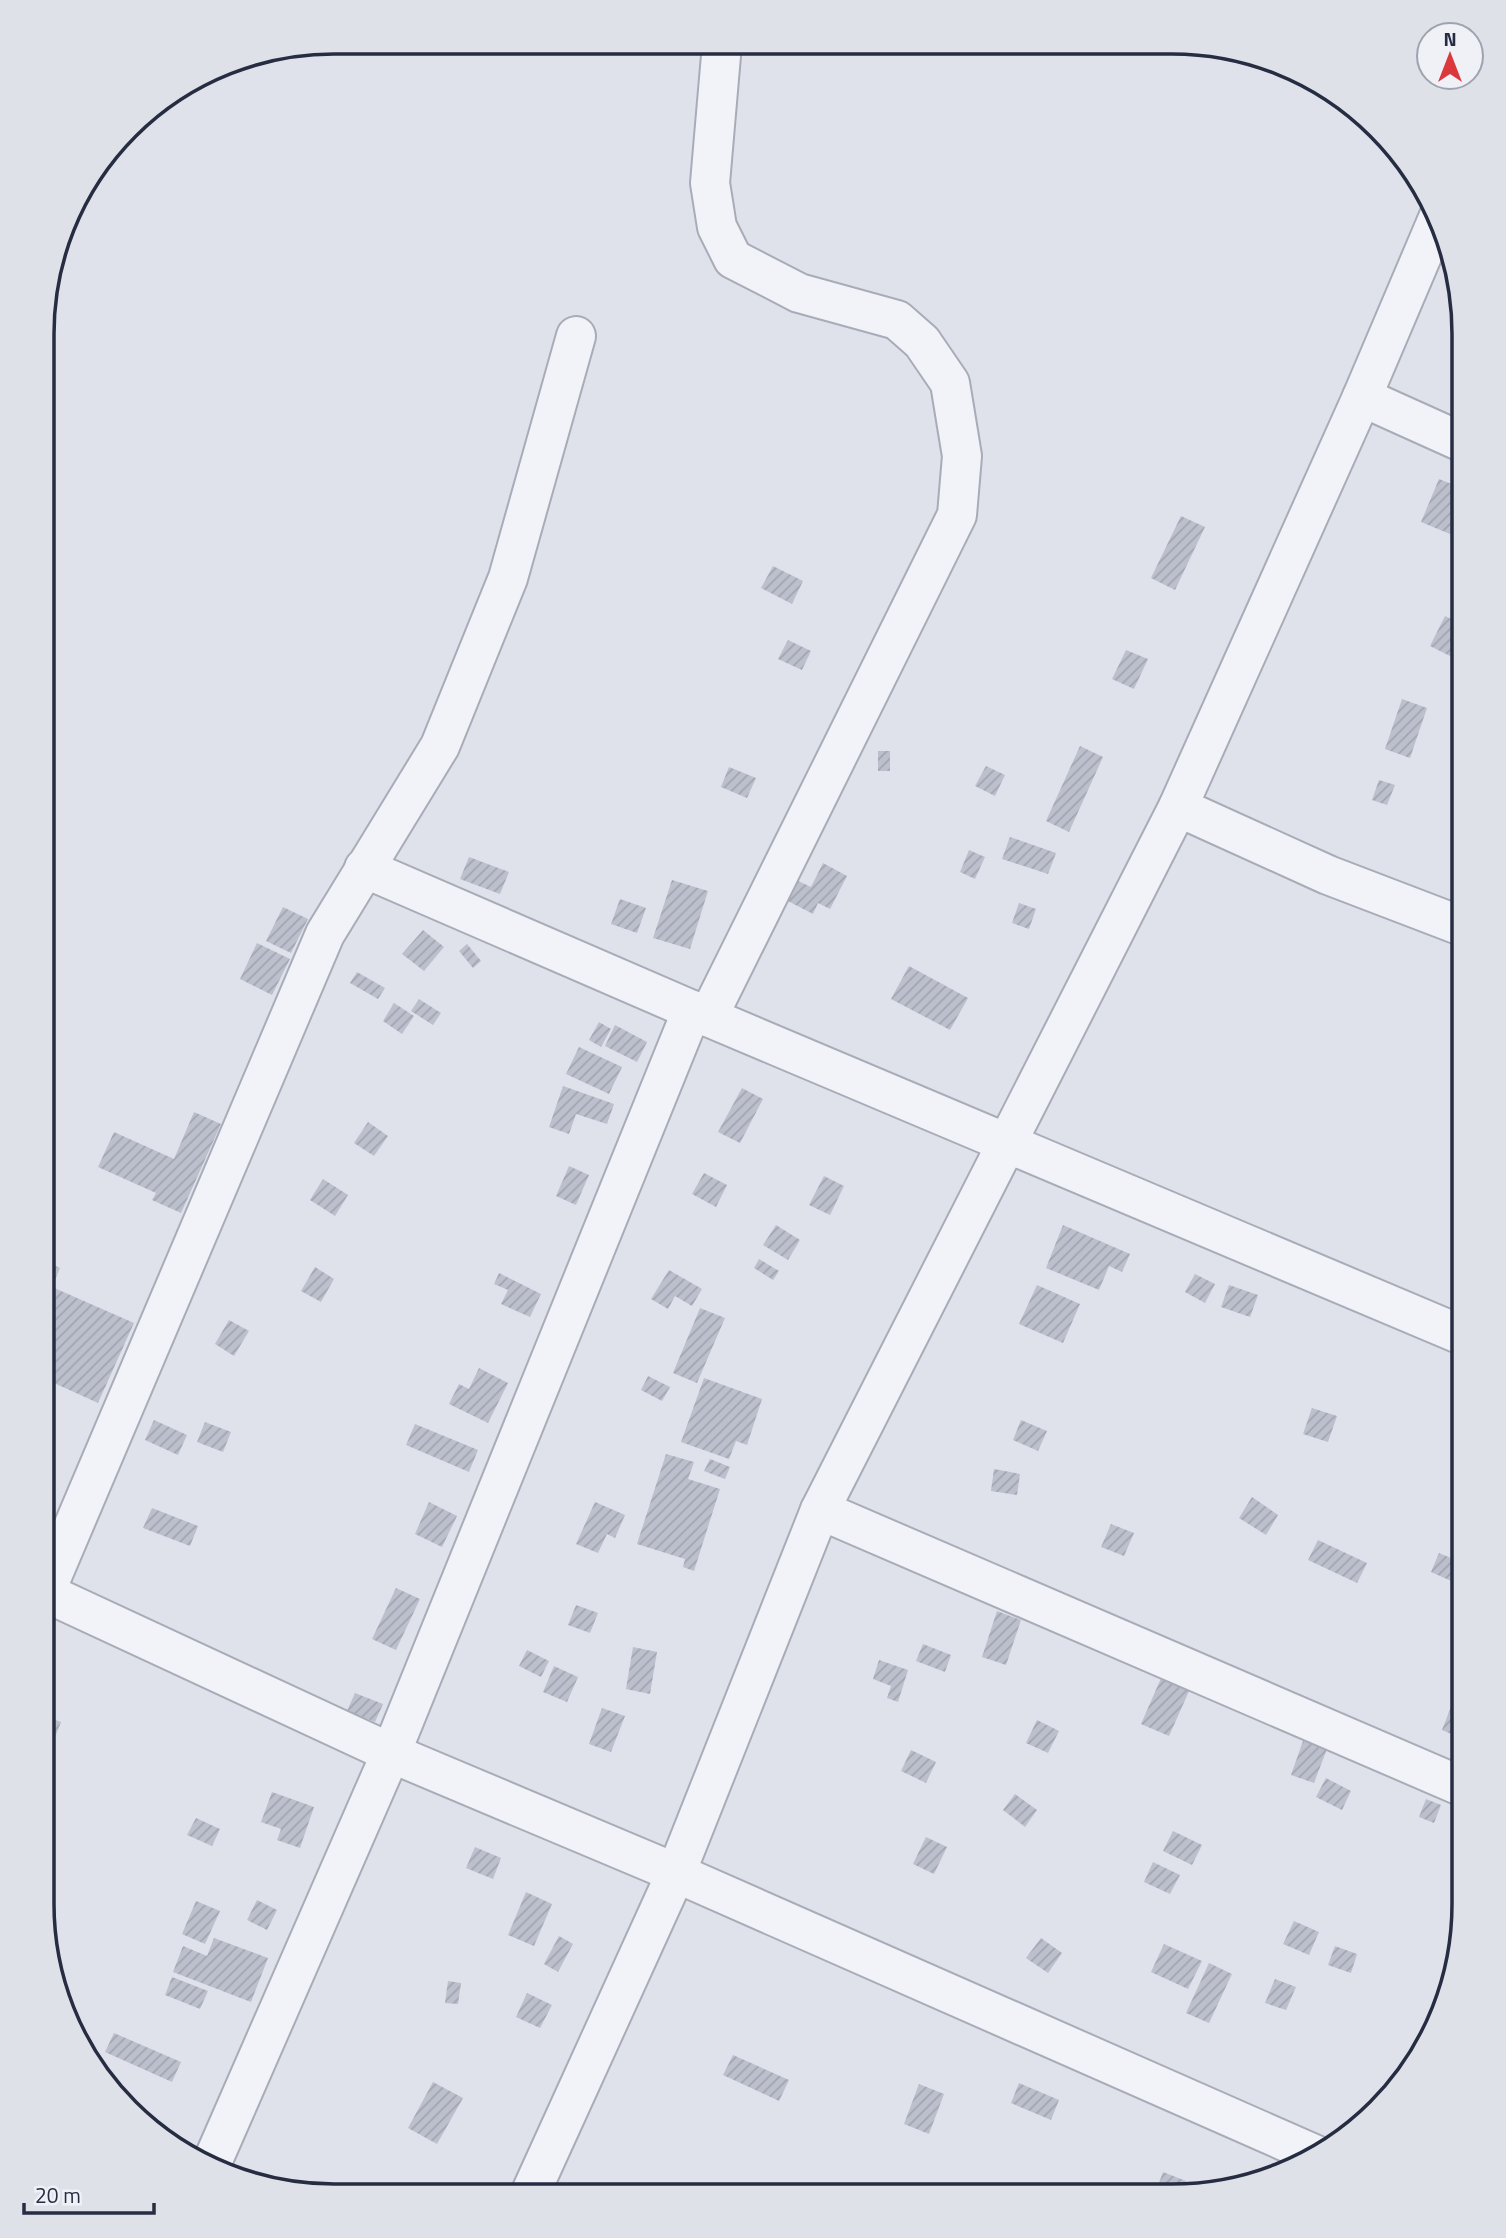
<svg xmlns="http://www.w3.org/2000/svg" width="1506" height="2238" font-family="'Titillium Web',sans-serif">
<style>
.building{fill:url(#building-hatch)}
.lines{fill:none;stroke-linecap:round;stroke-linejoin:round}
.minor-casing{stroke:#a8acb8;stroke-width:42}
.minor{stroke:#f2f3f8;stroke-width:38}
.rim{fill:none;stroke:#262d42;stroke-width:3.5}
</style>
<defs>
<pattern id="building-hatch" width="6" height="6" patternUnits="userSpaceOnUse" patternTransform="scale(1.75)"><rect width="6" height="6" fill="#bcc0cd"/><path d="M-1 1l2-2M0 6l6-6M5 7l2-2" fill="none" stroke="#a1a5b1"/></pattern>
</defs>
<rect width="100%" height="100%" fill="#dfe2ea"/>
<g class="building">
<polygon points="1439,479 1464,489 1464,501 1450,534 1421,522"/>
<polygon points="1181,516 1205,527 1175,590 1151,578"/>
<polygon points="773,566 803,581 792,604 761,588"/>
<polygon points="1445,616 1464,625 1464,633 1452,657 1430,646"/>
<polygon points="788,640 811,651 802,670 778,659"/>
<polygon points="1126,650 1148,659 1134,689 1112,679"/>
<polygon points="1402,699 1427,708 1410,758 1385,749"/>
<polygon points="1080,746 1103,757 1069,832 1046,821"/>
<rect x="878" y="751" width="12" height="20"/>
<polygon points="986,766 1005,775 995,796 975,786"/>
<polygon points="729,767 756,778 747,798 721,787"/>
<polygon points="1379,780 1395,785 1387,805 1372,800"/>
<polygon points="1010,837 1056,853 1048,874 1002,859"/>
<polygon points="969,850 985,857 975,879 960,872"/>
<polygon points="469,857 509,872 500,894 460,879"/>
<polygon points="823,863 847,876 830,909 818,903 813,914 784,899 794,879 811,887"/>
<polygon points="672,880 708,891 690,949 653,938"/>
<polygon points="620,899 646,908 637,933 611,924"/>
<polygon points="1019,903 1036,909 1029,929 1012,923"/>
<polygon points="283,907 308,919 291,953 266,941"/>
<polygon points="423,930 444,947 424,971 402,954"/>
<polygon points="257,943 290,959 272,995 240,979"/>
<polygon points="467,944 481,961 473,968 459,951"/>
<polygon points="909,966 968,998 950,1030 891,999"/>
<polygon points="357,972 385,988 378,999 350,983"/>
<polygon points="419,999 441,1013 433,1025 411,1011"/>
<polygon points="394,1003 414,1016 402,1034 383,1021"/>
<polygon points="599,1022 611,1029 601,1047 589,1040"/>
<polygon points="615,1025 647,1042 637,1062 605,1046"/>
<polygon points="579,1047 622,1067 609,1094 566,1074"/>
<polygon points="563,1086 614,1104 607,1124 576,1114 569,1134 549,1127"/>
<polygon points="742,1088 763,1099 740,1143 718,1132"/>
<polygon points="194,1112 221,1124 181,1213 152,1200 156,1193 98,1167 114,1132 174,1159"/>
<polygon points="368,1122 388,1136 374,1156 354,1143"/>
<polygon points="569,1166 589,1175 576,1205 556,1196"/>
<polygon points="704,1173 727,1185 716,1207 692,1194"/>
<polygon points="824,1176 844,1186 830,1215 809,1205"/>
<polygon points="323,1179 348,1195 335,1216 310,1200"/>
<polygon points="776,1225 800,1240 788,1260 763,1245"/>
<polygon points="1063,1225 1130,1254 1122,1272 1109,1266 1099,1290 1046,1268"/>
<polygon points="759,1259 779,1271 773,1280 754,1268"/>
<polygon points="43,1260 60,1268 52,1287 134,1323 98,1403 43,1378"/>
<polygon points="315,1267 334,1279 321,1302 301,1291"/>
<polygon points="669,1270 702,1289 692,1306 675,1296 668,1309 651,1299"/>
<polygon points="499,1273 541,1294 530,1317 501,1304 508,1290 494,1284"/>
<polygon points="1195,1274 1215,1284 1205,1303 1185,1292"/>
<polygon points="1037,1285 1080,1304 1063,1343 1019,1324"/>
<polygon points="1229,1285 1258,1295 1250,1317 1221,1307"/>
<polygon points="700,1308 725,1318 697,1383 673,1373"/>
<polygon points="229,1320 249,1331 234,1356 215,1344"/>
<polygon points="479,1368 508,1383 488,1423 449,1404 459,1384 469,1389"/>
<polygon points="648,1376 670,1387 662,1401 641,1390"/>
<polygon points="704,1378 762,1399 747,1445 736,1441 729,1459 681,1442"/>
<polygon points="1312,1408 1337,1416 1328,1442 1303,1434"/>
<polygon points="154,1420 187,1435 178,1455 145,1440"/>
<polygon points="1021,1420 1047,1431 1038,1451 1013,1440"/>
<polygon points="205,1422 231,1432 223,1452 197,1442"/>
<polygon points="415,1424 478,1450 469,1472 406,1445"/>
<polygon points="666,1454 694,1462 688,1479 720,1489 694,1571 683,1567 685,1559 637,1544"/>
<polygon points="710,1459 730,1467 725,1479 704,1471"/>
<polygon points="994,1469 1020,1474 1017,1495 991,1491"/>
<polygon points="1252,1497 1278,1515 1266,1535 1239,1518"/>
<polygon points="429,1502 457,1516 442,1547 415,1534"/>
<polygon points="595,1502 625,1515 615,1538 607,1534 598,1553 576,1544"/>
<polygon points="152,1508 198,1526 190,1546 143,1528"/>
<polygon points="1111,1524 1134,1533 1124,1556 1101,1547"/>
<polygon points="1318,1540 1367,1563 1357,1583 1308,1560"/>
<polygon points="1439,1553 1463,1563 1463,1573 1458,1584 1431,1572"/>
<polygon points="396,1588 420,1599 396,1650 372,1639"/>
<polygon points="576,1605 598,1613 590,1633 568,1625"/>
<polygon points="997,1611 1021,1620 1006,1665 982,1657"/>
<polygon points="923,1644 951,1655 945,1672 916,1661"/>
<polygon points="633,1647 657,1652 650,1694 626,1689"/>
<polygon points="527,1650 549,1661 541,1677 519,1666"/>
<polygon points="879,1660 908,1670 898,1702 887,1698 891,1686 873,1679"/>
<polygon points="554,1666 578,1677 567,1702 543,1692"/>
<polygon points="1162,1676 1190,1689 1169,1736 1141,1724"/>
<polygon points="355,1693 383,1704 375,1722 347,1711"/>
<polygon points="1454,1699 1463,1703 1463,1739 1442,1730"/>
<polygon points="602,1708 625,1716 611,1752 589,1744"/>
<polygon points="42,1715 61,1722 42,1770"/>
<polygon points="1037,1720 1059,1731 1048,1753 1026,1743"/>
<polygon points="1303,1741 1327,1749 1314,1783 1291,1775"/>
<polygon points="911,1750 936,1762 926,1783 901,1771"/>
<polygon points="1326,1778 1351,1791 1342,1810 1316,1797"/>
<polygon points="272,1792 314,1807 300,1848 277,1840 281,1829 261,1822"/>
<polygon points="1015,1794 1037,1810 1025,1827 1003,1810"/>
<polygon points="1426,1799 1441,1805 1434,1823 1419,1817"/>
<polygon points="196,1818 220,1829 212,1846 187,1835"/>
<polygon points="1173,1831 1202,1845 1192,1865 1163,1851"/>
<polygon points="926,1837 947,1847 934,1874 913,1864"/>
<polygon points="475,1847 501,1858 493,1879 466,1868"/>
<polygon points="1153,1862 1180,1875 1170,1894 1144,1882"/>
<polygon points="526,1892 552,1904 534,1946 508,1935"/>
<polygon points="257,1900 277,1910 267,1930 247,1920"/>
<polygon points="196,1901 220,1911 205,1944 182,1934"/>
<polygon points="1294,1921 1319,1932 1309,1955 1283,1944"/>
<polygon points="559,1936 573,1944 558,1972 544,1964"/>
<polygon points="214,1938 268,1958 251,2002 173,1972 183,1946 207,1956"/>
<polygon points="1041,1938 1062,1953 1048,1973 1026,1958"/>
<polygon points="1164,1944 1202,1961 1188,1989 1151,1972"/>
<polygon points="1335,1946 1357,1954 1351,1973 1328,1965"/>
<polygon points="1209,1963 1232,1974 1209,2023 1186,2013"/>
<polygon points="172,1977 208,1991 200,2009 165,1995"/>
<polygon points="1275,1979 1296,1987 1286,2010 1265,2003"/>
<polygon points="448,1981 461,1983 458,2004 445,2003"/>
<polygon points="527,1993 552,2005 540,2028 516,2017"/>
<polygon points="114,2033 181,2062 172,2082 105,2052"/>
<polygon points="733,2055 789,2080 779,2101 723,2075"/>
<polygon points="433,2082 463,2098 437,2144 408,2128"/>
<polygon points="1019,2083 1059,2100 1051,2120 1011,2103"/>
<polygon points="919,2084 944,2094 929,2134 904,2124"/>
<polygon points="1369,2101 1380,2104 1363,2121"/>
<polygon points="1163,2172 1186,2181 1181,2194 1154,2196"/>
<polygon points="1230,2176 1245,2181 1227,2185"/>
<polygon points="1120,2183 1140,2196 1112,2196"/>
</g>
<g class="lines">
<g class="minor-casing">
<g id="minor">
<polyline points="1362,397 1464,443"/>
<polyline points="1178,807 1328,875 1464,927"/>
<polyline points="364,868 708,1017 1464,1336"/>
<polyline points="708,1017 957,515 962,456 950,383 922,342 897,320 799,293 733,259 717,227 710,183 722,44"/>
<polyline points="820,1510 1463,1787"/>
<polyline points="42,1591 391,1753 676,1873 1316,2155"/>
<polyline points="42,1600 325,934 440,746 508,578 576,336"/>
<polyline points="210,2167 391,1753 692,1010"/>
<polyline points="530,2194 676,1873 820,1510 1178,807 1362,397 1439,216"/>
</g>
</g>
<use href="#minor" class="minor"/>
</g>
<path d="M0 0H1506V2238H0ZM334 54H1172A280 280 0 0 1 1452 334V1904A280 280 0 0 1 1172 2184H334A280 280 0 0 1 54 1904V334A280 280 0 0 1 334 54Z" fill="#dfe1e9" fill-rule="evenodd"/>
<path class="rim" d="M334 54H1172A280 280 0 0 1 1452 334V1904A280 280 0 0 1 1172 2184H334A280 280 0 0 1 54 1904V334A280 280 0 0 1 334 54Z"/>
<g transform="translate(1450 56)"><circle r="33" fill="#eff1f7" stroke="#9fa3af" stroke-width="2"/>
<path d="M0-5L12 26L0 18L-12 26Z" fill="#db383b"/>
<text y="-10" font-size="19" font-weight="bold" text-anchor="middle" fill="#262d42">N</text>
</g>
<path d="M24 2203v10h130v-10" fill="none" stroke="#262d42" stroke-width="3.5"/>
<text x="35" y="2203" font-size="21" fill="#262d42" stroke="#eff1f7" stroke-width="5" paint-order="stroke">20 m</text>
</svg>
